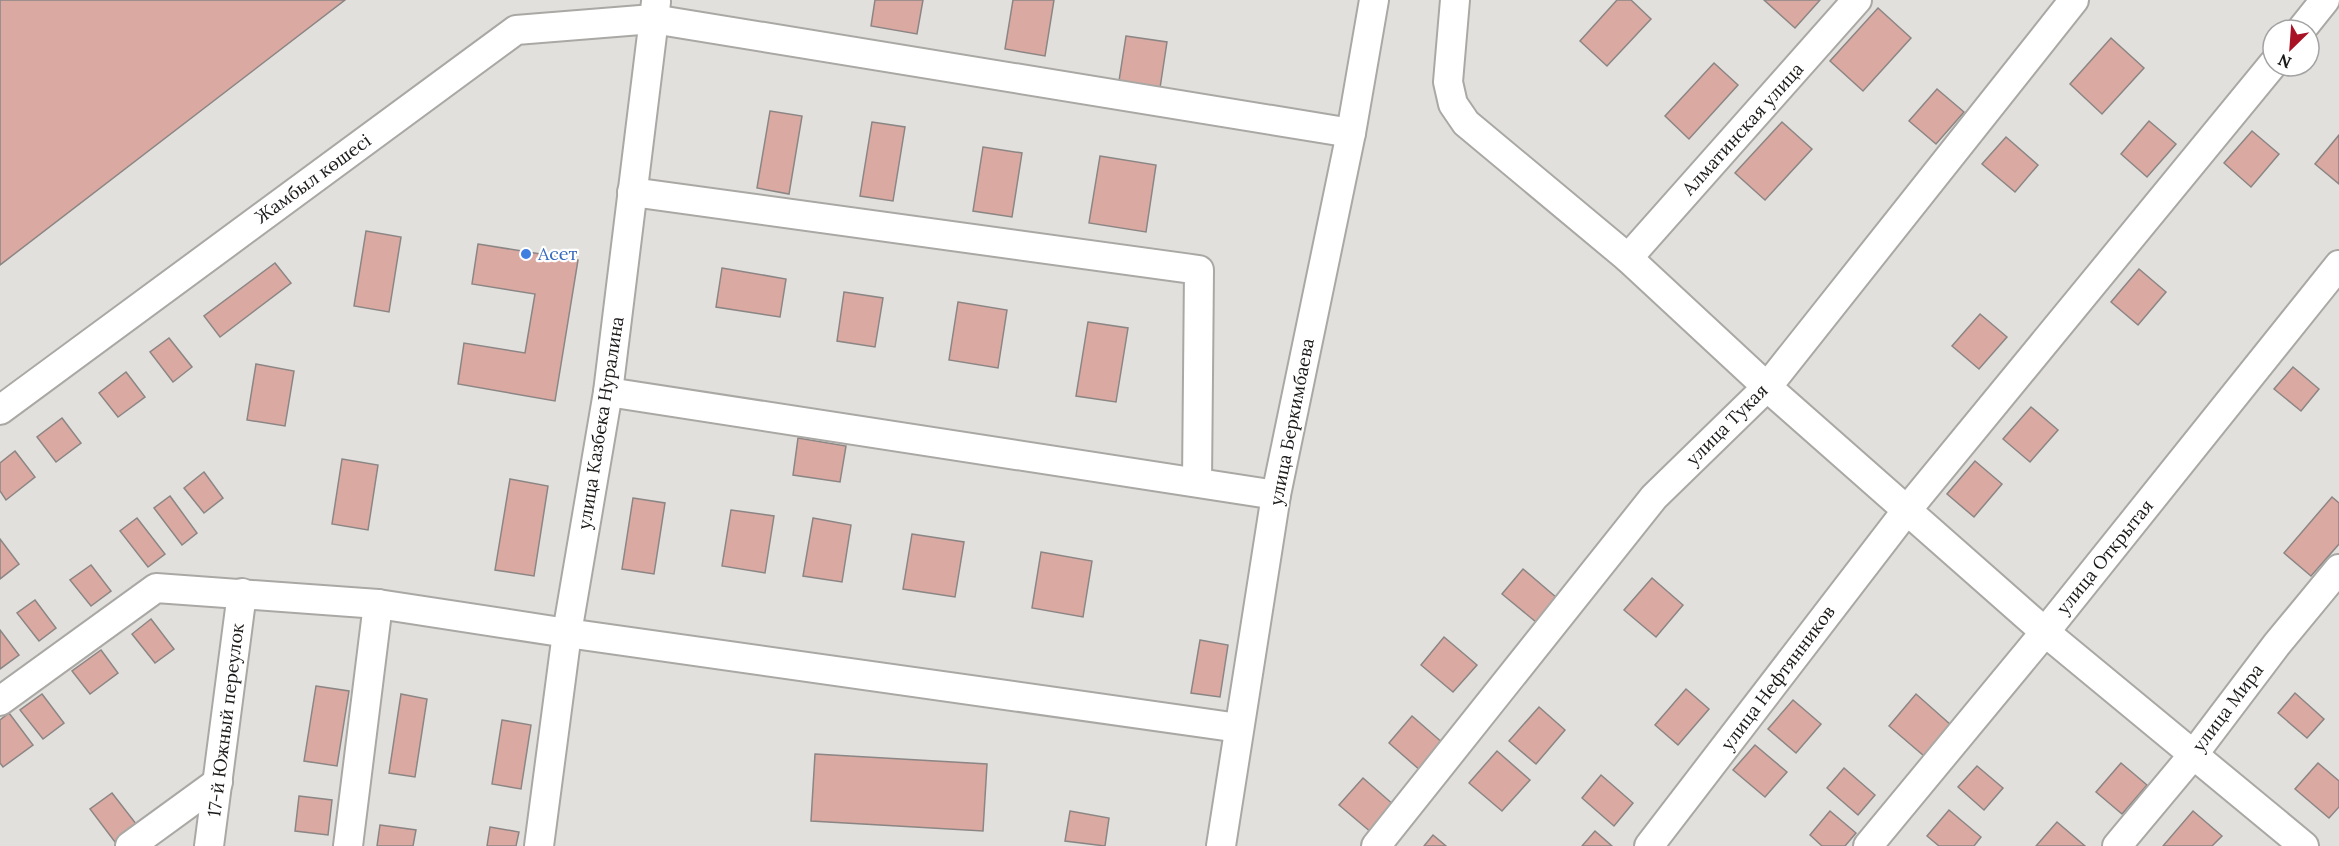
<svg xmlns="http://www.w3.org/2000/svg" width="2339" height="846" font-family="Lora,serif">
<style>
.building{fill:#daa9a1;stroke:#8b8685;stroke-width:1.5}
.lines{fill:none;stroke-linecap:round;stroke-linejoin:round}
.minor-casing{stroke:#aaa8a4;stroke-width:32}
.minor{stroke:#fff;stroke-width:28}
.shop-dot{fill:#3f7fe0;stroke:#fff;stroke-width:2}
.labels{text-anchor:middle;stroke-width:4.5;stroke-linejoin:round;paint-order:stroke}
.street-label{font-size:18px;fill:#1b1a18;stroke:#fff}
.shop-label{font-size:18px;fill:#366cbe;stroke:#fff;text-anchor:start}
</style>
<rect width="100%" height="100%" fill="#e2e0dc"/>
<g class="building">
<polygon points="0,0 345,0 0,265"/>
<polygon points="875,0 923,0 917,34 871,26"/>
<polygon points="1013,0 1054,0 1045,56 1005,49"/>
<polygon points="1617,0 1631,0 1651,19 1607,66 1580,41"/>
<polygon points="1764,0 1820,0 1795,28"/>
<polygon points="1878,8 1911,38 1863,91 1830,61"/>
<polygon points="1126,36 1167,42 1160,88 1119,81"/>
<polygon points="2111,38 2144,68 2102,114 2070,84"/>
<polygon points="1714,63 1738,85 1689,139 1665,116"/>
<polygon points="1937,89 1964,112 1936,144 1909,121"/>
<polygon points="770,111 802,116 789,194 757,188"/>
<polygon points="2149,121 2176,144 2147,177 2121,154"/>
<polygon points="872,122 905,127 893,201 860,196"/>
<polygon points="1782,122 1812,149 1765,200 1735,173"/>
<polygon points="2252,131 2279,154 2251,187 2224,163"/>
<polygon points="2339,135 2339,184 2315,164"/>
<polygon points="2006,137 2038,165 2015,192 1982,164"/>
<polygon points="983,147 1022,153 1012,217 973,211"/>
<polygon points="1100,156 1156,165 1146,232 1089,223"/>
<polygon points="366,231 401,237 389,312 354,306"/>
<polygon points="478,244 578,260 555,401 458,384 464,343 525,353 535,294 472,284"/>
<polygon points="275,263 291,283 220,337 204,316"/>
<polygon points="722,268 786,279 780,317 716,307"/>
<polygon points="2139,269 2166,292 2138,325 2111,302"/>
<polygon points="844,292 883,298 875,347 837,341"/>
<polygon points="958,302 1007,310 998,368 949,360"/>
<polygon points="1980,314 2007,337 1979,369 1952,346"/>
<polygon points="1088,322 1128,328 1116,402 1076,396"/>
<polygon points="169,338 192,367 173,382 150,352"/>
<polygon points="256,364 294,371 285,426 247,420"/>
<polygon points="2293,367 2319,389 2301,411 2274,389"/>
<polygon points="126,372 145,397 118,417 99,393"/>
<polygon points="2031,407 2058,430 2030,462 2003,439"/>
<polygon points="62,418 81,443 56,462 37,437"/>
<polygon points="798,438 846,446 840,482 793,475"/>
<polygon points="15,451 35,477 6,500 0,491 0,463"/>
<polygon points="342,459 378,465 368,530 332,524"/>
<polygon points="1975,461 2002,484 1974,517 1947,494"/>
<polygon points="204,472 223,498 204,513 184,488"/>
<polygon points="510,479 548,486 534,576 495,570"/>
<polygon points="170,496 197,533 182,545 154,508"/>
<polygon points="2332,497 2339,503 2339,544 2311,576 2284,553"/>
<polygon points="633,498 665,503 654,574 622,569"/>
<polygon points="731,510 774,516 765,573 722,566"/>
<polygon points="137,518 165,554 148,567 120,531"/>
<polygon points="813,518 851,525 842,582 803,576"/>
<polygon points="912,534 964,542 955,597 903,589"/>
<polygon points="0,539 19,564 0,579"/>
<polygon points="1041,552 1092,561 1083,617 1032,608"/>
<polygon points="91,565 111,591 91,606 70,580"/>
<polygon points="1523,569 1557,598 1536,622 1502,594"/>
<polygon points="1652,578 1683,605 1656,637 1624,610"/>
<polygon points="35,600 56,628 39,641 17,613"/>
<polygon points="151,619 174,649 155,663 132,634"/>
<polygon points="0,630 19,655 0,669"/>
<polygon points="1444,637 1477,665 1453,692 1421,665"/>
<polygon points="1200,640 1228,645 1220,697 1191,693"/>
<polygon points="101,650 118,673 90,694 72,671"/>
<polygon points="316,686 349,691 337,766 304,761"/>
<polygon points="1686,689 1709,709 1678,745 1655,725"/>
<polygon points="2295,693 2324,719 2307,738 2278,713"/>
<polygon points="42,694 64,723 43,739 20,710"/>
<polygon points="401,694 427,699 415,777 389,773"/>
<polygon points="1916,694 1951,725 1924,756 1889,726"/>
<polygon points="1793,700 1821,724 1796,753 1768,729"/>
<polygon points="1539,707 1565,730 1536,764 1509,741"/>
<polygon points="9,713 33,745 3,767 0,763 0,720"/>
<polygon points="1412,716 1444,744 1421,771 1389,743"/>
<polygon points="502,720 531,725 521,789 492,784"/>
<polygon points="1755,745 1787,772 1765,797 1733,770"/>
<polygon points="1497,751 1530,780 1502,811 1469,783"/>
<polygon points="815,754 987,764 983,831 811,821"/>
<polygon points="2121,763 2147,785 2122,814 2096,792"/>
<polygon points="2318,763 2339,781 2339,807 2329,818 2295,789"/>
<polygon points="1977,766 2003,788 1984,810 1958,787"/>
<polygon points="1844,768 1875,795 1858,815 1827,788"/>
<polygon points="1601,775 1633,803 1614,826 1582,798"/>
<polygon points="1363,778 1395,806 1372,833 1339,805"/>
<polygon points="112,793 137,825 115,842 90,809"/>
<polygon points="299,796 332,800 328,835 295,831"/>
<polygon points="1949,810 1981,837 1974,846 1939,846 1927,836"/>
<polygon points="1070,811 1109,818 1105,846 1065,841"/>
<polygon points="1830,811 1856,833 1845,846 1822,846 1810,835"/>
<polygon points="2193,811 2222,836 2212,846 2163,846"/>
<polygon points="2057,822 2085,846 2036,846"/>
<polygon points="380,825 416,830 413,846 377,846"/>
<polygon points="490,827 519,832 516,846 487,846"/>
<polygon points="1595,831 1612,846 1582,846"/>
<polygon points="1433,835 1446,846 1424,846"/>
</g>
<g class="lines">
<g class="minor-casing">
<g id="minor">
<polyline points="1455,0 1448,82 1453,104 1466,123 1628,258 1767,387 2045,632 2304,846"/>
<polyline points="2301,30 2325,0"/>
<polyline points="632,192 1199,270 1197,482"/>
<polyline points="1628,258 1857,0"/>
<polyline points="608,392 1276,495"/>
<polyline points="0,410 516,30 653,19 1351,133"/>
<polyline points="0,701 156,588 378,604 567,633 1239,728"/>
<polyline points="130,846 218,782"/>
<polyline points="209,846 242,593"/>
<polyline points="348,846 378,604"/>
<polyline points="539,846 567,633 608,392 656,2"/>
<polyline points="1221,846 1276,495 1351,133 1374,0"/>
<polyline points="1376,846 1654,497 1767,387 2074,0"/>
<polyline points="1649,846 1907,510 2273,64"/>
<polyline points="1868,846 2045,632 2339,265"/>
<polyline points="2117,846 2193,755 2277,644 2339,569"/>
</g>
</g>
<use href="#minor" class="minor"/>
</g>
<circle class="shop-dot" cx="526" cy="254" r="6"/>
<g class="labels">
<g class="street-label">
<text transform="translate(1743 129) rotate(-48)" y="6">Алматинская улица</text>
<text transform="translate(313 179) rotate(-36)" y="6">Жамбыл көшесі</text>
<text transform="translate(1292 422) rotate(-79)" y="6">улица Беркимбаева</text>
<text transform="translate(601 423) rotate(-81)" y="6">улица Казбека Нуралина</text>
<text transform="translate(1727 425) rotate(-45)" y="6">улица Тукая</text>
<text transform="translate(2105 557) rotate(-51)" y="6">улица Открытая</text>
<text transform="translate(1778 678) rotate(-53)" y="6">улица Нефтянников</text>
<text transform="translate(2228 708) rotate(-53)" y="6">улица Мира</text>
<text transform="translate(226 720) rotate(-83)" y="6">17-й Южный переулок</text>
</g>
<g class="shop-label">
<text x="538" y="260">Асет</text>
</g>
</g>
<g transform="translate(2291 48) rotate(205)"><circle r="28" fill="#ffffff" stroke="#a4a3a3" stroke-width="1.5"/>
<path d="M0-4.5L10 22L0 15L-10 22Z" fill="#a81224"/>
<text y="-9" font-size="16" font-weight="bold" text-anchor="middle" fill="#1b1a18">N</text>
</g>
</svg>
